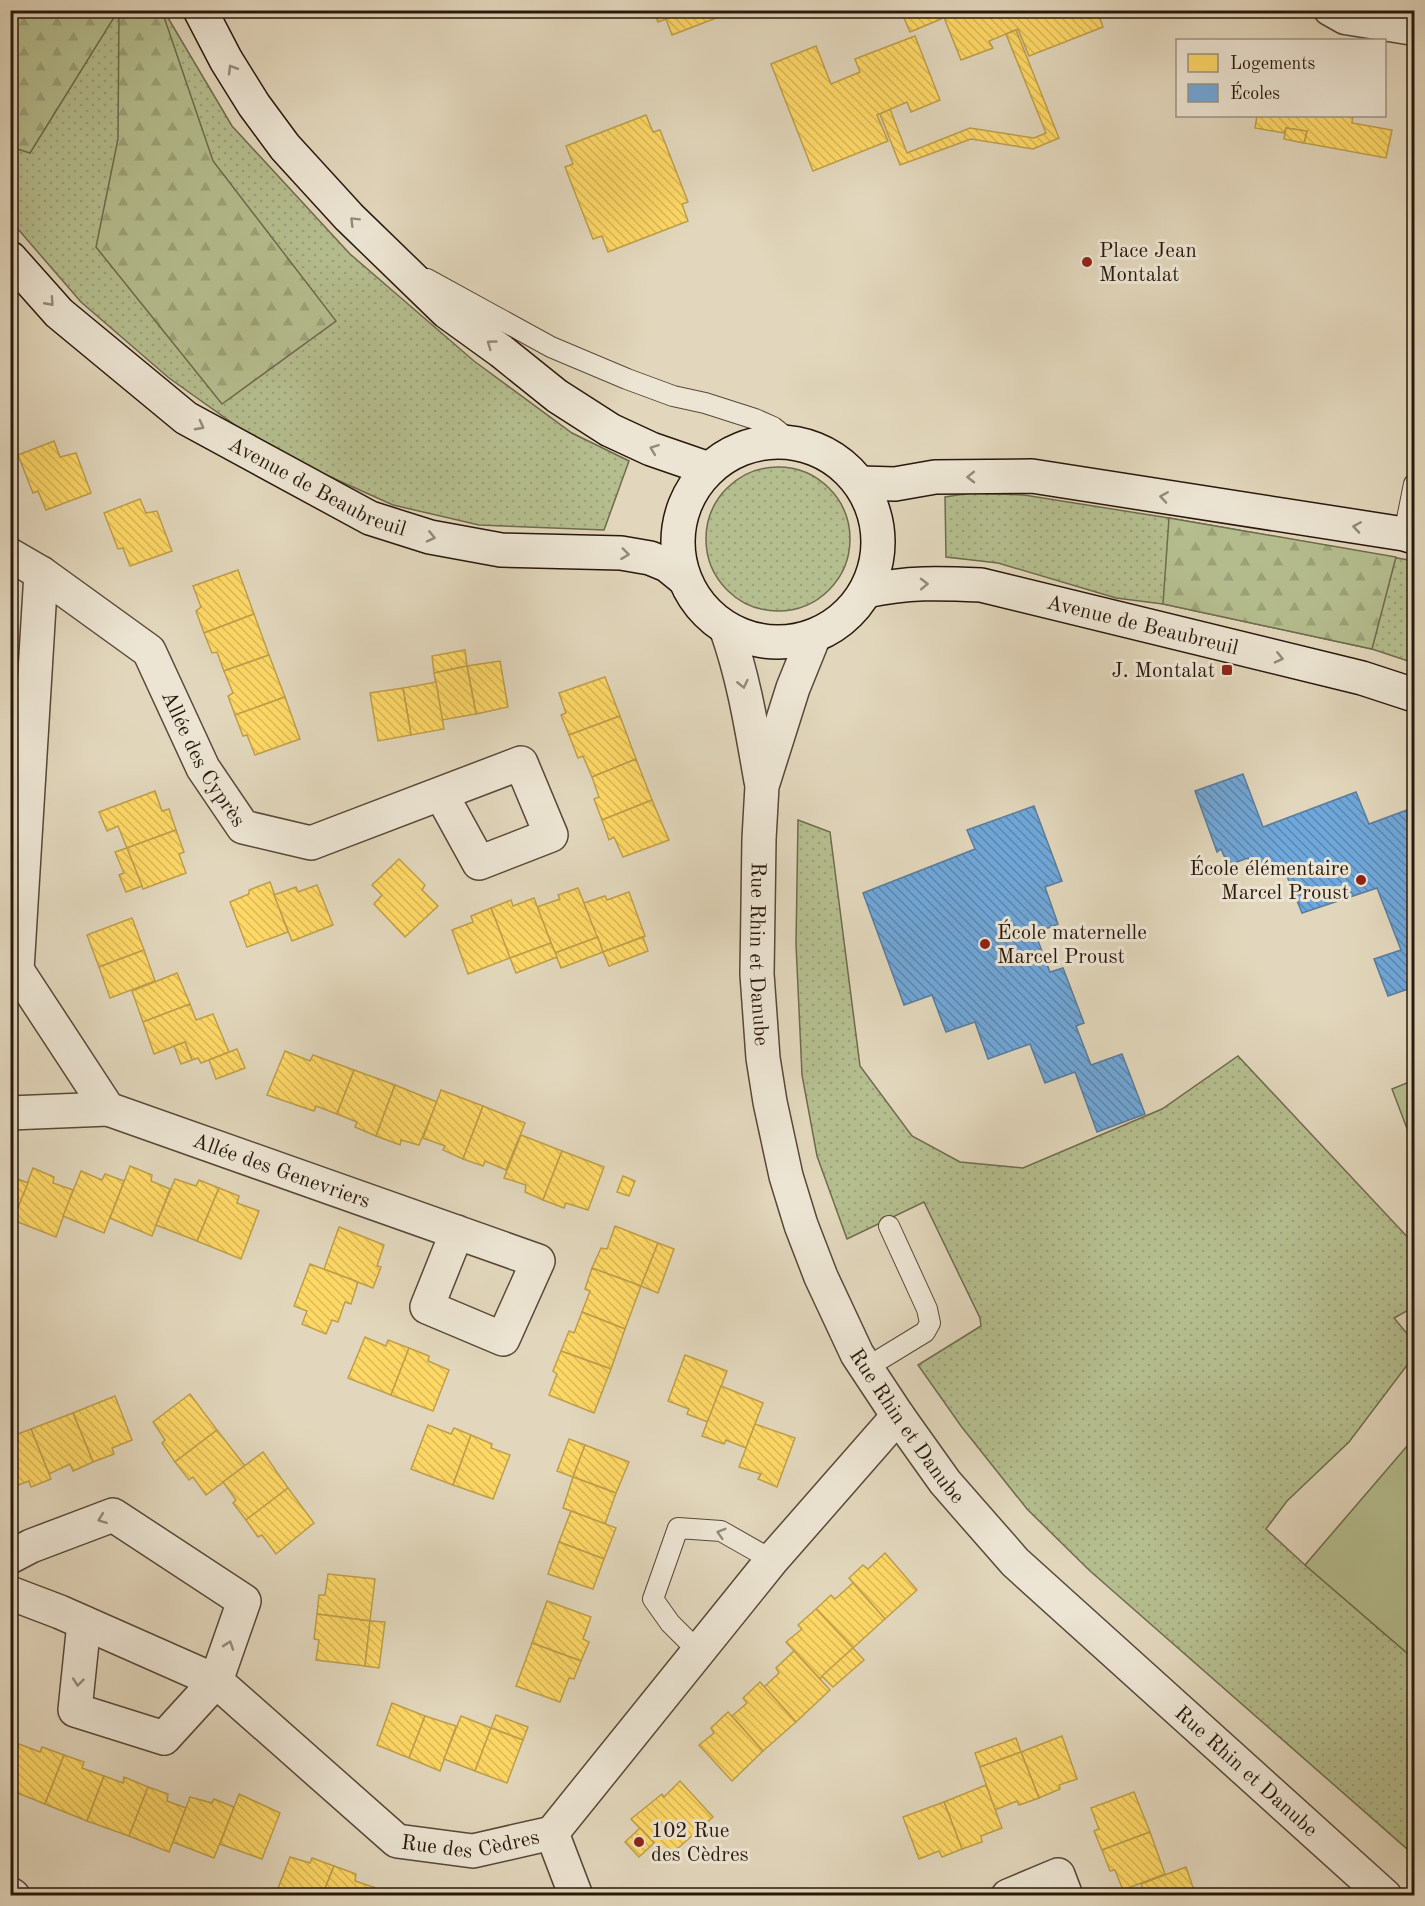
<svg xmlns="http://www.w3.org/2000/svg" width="1425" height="1906" font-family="'Old Standard TT',serif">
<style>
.grass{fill:url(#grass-dots);stroke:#706b4e;stroke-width:1.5}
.forest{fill:url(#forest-firs);stroke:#706b4e;stroke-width:1.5}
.pitch{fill:#b5be8f;stroke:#706b4e;stroke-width:1.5}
.homes{fill:url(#homes-back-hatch);stroke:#bf9f4b;stroke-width:1.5}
.schools{fill:url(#schools-back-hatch);stroke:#5a7d9e;stroke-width:1.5}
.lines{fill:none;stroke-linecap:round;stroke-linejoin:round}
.service-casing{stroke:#584839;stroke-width:22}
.pedestrian-casing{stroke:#584839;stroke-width:33}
.minor-casing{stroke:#584839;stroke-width:36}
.secondary-casing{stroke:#2a180d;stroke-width:36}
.service{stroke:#ece5d3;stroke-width:20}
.pedestrian{stroke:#ece5d3;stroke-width:30}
.minor{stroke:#ece5d3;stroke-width:33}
.secondary{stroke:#ece5d3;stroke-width:33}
.oneway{stroke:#95897a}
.poi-dot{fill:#8f2418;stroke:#ece5d3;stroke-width:2}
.labels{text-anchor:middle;stroke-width:6;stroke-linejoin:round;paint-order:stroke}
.poi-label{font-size:21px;fill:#2a180d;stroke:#ece5d3;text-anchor:start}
.street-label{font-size:21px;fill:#2a180d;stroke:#ece5d3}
</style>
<defs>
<pattern id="grass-dots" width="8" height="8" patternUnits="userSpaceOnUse" patternTransform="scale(1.5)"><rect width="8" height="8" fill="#b5be8f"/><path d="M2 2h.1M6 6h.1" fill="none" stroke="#9ca37a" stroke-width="1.8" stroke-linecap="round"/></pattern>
<pattern id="forest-firs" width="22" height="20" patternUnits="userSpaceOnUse" patternTransform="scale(1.5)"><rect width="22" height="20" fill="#b5be8f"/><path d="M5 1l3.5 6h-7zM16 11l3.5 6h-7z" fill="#9ca37a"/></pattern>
<pattern id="homes-back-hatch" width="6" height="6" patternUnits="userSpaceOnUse" patternTransform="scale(1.5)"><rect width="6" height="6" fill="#ffd966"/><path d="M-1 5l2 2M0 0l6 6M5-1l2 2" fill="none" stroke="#dbba57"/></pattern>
<pattern id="schools-back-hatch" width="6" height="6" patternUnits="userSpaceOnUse" patternTransform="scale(1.5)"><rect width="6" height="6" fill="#6fa8dc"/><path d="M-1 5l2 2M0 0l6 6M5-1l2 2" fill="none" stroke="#5b88b1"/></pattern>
</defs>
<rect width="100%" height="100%" fill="#e2d7bc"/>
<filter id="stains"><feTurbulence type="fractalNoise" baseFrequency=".00333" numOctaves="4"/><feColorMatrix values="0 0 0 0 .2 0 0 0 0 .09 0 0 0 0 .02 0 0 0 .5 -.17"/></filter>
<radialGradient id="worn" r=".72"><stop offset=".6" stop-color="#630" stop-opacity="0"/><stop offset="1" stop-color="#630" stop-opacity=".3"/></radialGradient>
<g class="grass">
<polygon points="11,11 164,11 232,126 350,254 474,361 572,433 629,461 604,530 479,525 393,505 324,474 238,427 169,378 81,302 11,221"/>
<circle cx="778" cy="539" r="72"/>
<polygon points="971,493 1024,495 1169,518 1414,561 1414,663 1372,649 1163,604 1116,598 998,563 946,557 945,497"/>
<polygon points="798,820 830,832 860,1066 912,1136 960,1162 1023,1168 1162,1109 1238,1056 1414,1244 1414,1307 1394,1318 1414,1342 1414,1356 1349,1442 1287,1501 1266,1529 1305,1565 1414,1659 1414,1855 1089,1570 1027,1509 961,1426 918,1365 981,1326 980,1318 924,1202 847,1239 817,1156 802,1075 796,944"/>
</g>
<g class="forest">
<polygon points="11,10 118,11 30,153 11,147"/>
<polygon points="119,11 162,11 213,161 336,321 222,404 96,247 118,139"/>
<polygon points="1169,518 1396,557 1372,649 1163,604"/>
</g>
<g class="pitch">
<polygon points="1414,1080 1414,1147 1392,1089"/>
<polygon points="1414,1438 1414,1659 1305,1565"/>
</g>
<g class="homes">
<polygon points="653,10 737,10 672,35 666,19 658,22"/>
<polygon points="908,10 937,10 941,19 910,32 902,13"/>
<polygon points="941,10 1097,10 1103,27 1029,56 1018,29 989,41 993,48 961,60"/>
<polygon points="1016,30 1059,138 1033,149 971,139 900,165 880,114 890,109 907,153 970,128 1034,138 1046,133 1006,34"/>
<polygon points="915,36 940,100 911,112 907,102 877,115 888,141 813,171 771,64 816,46 831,84 860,72 855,59"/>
<polygon points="646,115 653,132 660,130 688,202 682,204 688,221 608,252 602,236 593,239 565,167 573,164 566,146"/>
<polygon points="1257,116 1353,116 1352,123 1392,130 1386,158 1304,143 1307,131 1286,128 1284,133 1255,128"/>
<polygon points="1286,128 1307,131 1304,143 1284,139"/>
<polygon points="54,441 60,457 76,453 91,493 46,510 38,491 33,493 18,455"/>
<polygon points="140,499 146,513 157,511 172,551 130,566 123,548 118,549 104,513"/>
<polygon points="238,570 254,614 204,633 196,611 201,607 193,586"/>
<polygon points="254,614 269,655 224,671 217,652 212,653 204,633"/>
<polygon points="465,650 467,666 434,673 432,656"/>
<polygon points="269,655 285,697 235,715 228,696 233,693 224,671"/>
<polygon points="500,661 508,707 476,714 467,666"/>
<polygon points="467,666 476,714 442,720 434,673"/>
<polygon points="605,677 620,716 569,735 561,715 566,713 559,693"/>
<polygon points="436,682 444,729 411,735 403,688"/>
<polygon points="403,688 411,735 378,741 370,693"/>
<polygon points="285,697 300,739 255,755 247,735 243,736 235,715"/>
<polygon points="620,716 636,759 592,777 583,756 578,758 569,735"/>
<polygon points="636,759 652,800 602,820 594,799 599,797 592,777"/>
<polygon points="155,791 162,811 169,809 176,830 127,848 118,826 107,831 99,812"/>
<polygon points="652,800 669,840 623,857 614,837 609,840 602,820"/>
<polygon points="176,830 184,852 179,854 186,873 143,889 127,848"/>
<polygon points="127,848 142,886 126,892 119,875 124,873 115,852"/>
<polygon points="399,859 425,885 422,890 438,906 405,937 374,904 382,895 372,885"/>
<polygon points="270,882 288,932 247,947 230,902 249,894 249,890"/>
<polygon points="317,885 333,925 292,941 274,895 296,887 298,892"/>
<polygon points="578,888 598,937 555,953 537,907 560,899 558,895"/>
<polygon points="629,892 645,936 603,952 584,903 605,896 607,900"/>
<polygon points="534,898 551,943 510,958 491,908 511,900 513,906"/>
<polygon points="491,908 510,958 468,974 452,930 473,922 471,916"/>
<polygon points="132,918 144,950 99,967 87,935"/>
<polygon points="598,937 603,952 561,968 555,953"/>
<polygon points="643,937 648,951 609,966 603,952"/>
<polygon points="551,943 557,957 516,973 510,958"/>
<polygon points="144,950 155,981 110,998 99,967"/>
<polygon points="177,973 190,1004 143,1022 132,991"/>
<polygon points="190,1004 196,1020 213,1014 229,1052 201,1063 198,1058 192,1060 185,1042 154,1054 143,1022"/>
<polygon points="185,1042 192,1060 181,1064 174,1046"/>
<polygon points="237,1049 245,1068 216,1079 209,1060"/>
<polygon points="285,1051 310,1061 313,1055 354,1070 337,1114 316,1106 314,1111 267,1095"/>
<polygon points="354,1070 395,1085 376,1136 355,1127 357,1122 337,1114"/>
<polygon points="395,1085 437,1102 419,1145 401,1140 400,1145 376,1136"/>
<polygon points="441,1090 483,1106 463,1159 443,1150 445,1146 423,1138"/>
<polygon points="483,1106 525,1123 506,1170 485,1161 483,1166 463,1159"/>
<polygon points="521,1135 562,1151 543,1200 525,1192 526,1185 504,1178"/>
<polygon points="562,1151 604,1167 588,1210 566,1203 564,1208 543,1200"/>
<polygon points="130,1166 152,1175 151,1181 170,1189 152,1236 110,1218"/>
<polygon points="33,1168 54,1177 53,1183 73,1190 56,1237 13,1220"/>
<polygon points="81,1171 102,1180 105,1174 124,1181 104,1233 63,1216"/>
<polygon points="10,1176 28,1183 10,1227"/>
<polygon points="623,1176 635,1181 629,1196 617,1192"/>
<polygon points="175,1179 196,1186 199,1180 219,1188 197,1241 156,1225"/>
<polygon points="219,1188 239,1196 237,1203 259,1211 241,1259 197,1241"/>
<polygon points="615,1226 658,1243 641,1286 592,1268 601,1248 607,1249"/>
<polygon points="339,1227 384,1245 377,1266 381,1267 373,1288 324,1269"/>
<polygon points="658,1243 674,1249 658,1293 641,1286"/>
<polygon points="310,1264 358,1282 351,1304 345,1302 338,1322 332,1320 326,1334 302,1324 307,1311 294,1306"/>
<polygon points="592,1268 641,1286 625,1329 582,1312 590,1291 585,1289"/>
<polygon points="582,1312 625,1329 611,1369 561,1351 569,1331 574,1333"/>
<polygon points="365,1337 386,1346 388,1340 409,1348 391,1395 348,1378"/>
<polygon points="409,1348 429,1356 428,1361 449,1370 433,1411 391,1395"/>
<polygon points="561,1351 611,1369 594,1413 549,1395 557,1374 553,1371"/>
<polygon points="685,1355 727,1371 708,1422 687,1414 689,1409 668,1401"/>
<polygon points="721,1386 763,1403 746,1448 726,1440 724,1444 702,1436"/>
<polygon points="190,1394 217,1430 175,1462 162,1443 165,1440 153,1422"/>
<polygon points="115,1396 132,1440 112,1448 114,1454 93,1462 73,1413"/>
<polygon points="73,1413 93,1462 73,1471 70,1464 49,1474 31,1429"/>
<polygon points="755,1424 795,1438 777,1487 758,1479 761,1474 739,1467"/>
<polygon points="428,1425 451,1434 454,1428 471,1435 453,1485 411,1469"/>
<polygon points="31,1429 51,1479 31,1487 29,1481 10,1488 10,1437"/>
<polygon points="217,1430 245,1466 206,1495 193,1477 189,1480 175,1462"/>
<polygon points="471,1435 492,1444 491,1448 510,1455 493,1499 453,1485"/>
<polygon points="569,1439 585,1445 573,1477 557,1471"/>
<polygon points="585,1445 629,1462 616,1493 573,1477"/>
<polygon points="263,1452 288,1488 246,1520 233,1503 236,1500 223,1482"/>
<polygon points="573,1477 616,1493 605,1524 563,1508"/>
<polygon points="288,1488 314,1523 276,1554 262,1535 258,1537 246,1520"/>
<polygon points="571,1511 616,1528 604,1559 559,1542"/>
<polygon points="559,1542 604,1559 593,1589 548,1574"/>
<polygon points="885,1553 917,1590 885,1619 849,1578 863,1565 868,1569"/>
<polygon points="328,1574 375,1579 370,1621 317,1614 319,1595 325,1595"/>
<polygon points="853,1583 885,1619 853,1648 816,1609 831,1595 835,1599"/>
<polygon points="547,1601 591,1617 583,1639 589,1642 581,1661 532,1643"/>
<polygon points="816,1609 853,1648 820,1679 786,1642 802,1629 798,1625"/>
<polygon points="317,1614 370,1621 365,1666 316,1660 319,1640 314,1639"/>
<polygon points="370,1621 385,1622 379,1668 365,1666"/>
<polygon points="532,1643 581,1661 574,1679 569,1678 560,1702 516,1686"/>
<polygon points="10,1645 15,1646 10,1668"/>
<polygon points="853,1648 864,1660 833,1687 822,1676"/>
<polygon points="794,1651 830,1690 796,1722 764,1687 779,1673 776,1668"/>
<polygon points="760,1682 796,1722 763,1751 732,1716 747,1703 743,1698"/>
<polygon points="392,1703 425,1716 409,1758 377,1745"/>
<polygon points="728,1712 763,1751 732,1781 699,1745 714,1733 711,1728"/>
<polygon points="496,1715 528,1727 523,1740 491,1728"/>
<polygon points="425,1716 456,1726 440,1771 409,1758"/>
<polygon points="461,1716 491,1728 475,1771 444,1759"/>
<polygon points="491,1728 523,1740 507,1783 475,1771"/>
<polygon points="1062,1736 1077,1779 1059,1785 1060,1789 1039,1798 1021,1752"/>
<polygon points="1016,1738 1021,1752 980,1767 975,1753"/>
<polygon points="19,1744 40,1752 42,1747 64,1755 45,1804 10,1790 10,1766"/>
<polygon points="1021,1752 1039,1798 1019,1805 1017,1801 995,1810 980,1767"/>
<polygon points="64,1755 84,1762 82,1768 104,1776 87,1821 45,1804"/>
<polygon points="104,1776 123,1783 124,1777 148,1787 129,1836 87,1821"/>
<polygon points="680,1781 713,1817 668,1857 631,1819 662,1794 664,1797"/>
<polygon points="986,1785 1002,1828 981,1836 982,1842 962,1849 944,1802"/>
<polygon points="148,1787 168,1794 167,1801 186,1808 169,1852 129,1836"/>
<polygon points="1134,1792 1150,1832 1102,1850 1094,1831 1099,1829 1091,1808"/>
<polygon points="239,1794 280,1813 262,1859 220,1844"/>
<polygon points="190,1797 212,1803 214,1799 234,1807 214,1858 173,1842"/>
<polygon points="944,1802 962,1849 942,1857 939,1851 919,1859 903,1817"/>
<polygon points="640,1828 654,1843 639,1857 625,1842"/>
<polygon points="1150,1832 1165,1874 1123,1890 1115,1870 1110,1871 1102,1850"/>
<polygon points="290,1857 310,1863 312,1858 334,1866 322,1896 275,1896"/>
<polygon points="334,1866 356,1874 355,1881 373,1887 370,1896 322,1896"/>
<polygon points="1186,1867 1196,1896 1146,1896 1141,1884"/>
<polygon points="373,1887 394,1896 370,1896"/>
<polygon points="397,1890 411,1896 395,1896"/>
</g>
<g class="schools">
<polygon points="1243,774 1263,827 1356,792 1369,824 1407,810 1414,829 1414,987 1388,996 1374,959 1401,950 1377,888 1302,913 1282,864 1254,873 1248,858 1228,865 1221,849 1217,852 1195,791"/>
<polygon points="1034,806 1062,881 1045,887 1058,924 1035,933 1050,972 1063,968 1084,1023 1076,1026 1091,1065 1122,1054 1145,1114 1097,1132 1075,1072 1045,1083 1030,1044 988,1059 975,1022 946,1032 932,995 904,1005 863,893 975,849 967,830"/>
</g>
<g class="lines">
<g class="service-casing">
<g id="service">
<polyline points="427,279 551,347 627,379 673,396 705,403 755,419 773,427 792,442"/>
<polyline points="1404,534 1414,484"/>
<polyline points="866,1368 925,1332 930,1323 927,1309 889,1226"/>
<polyline points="698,1651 670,1623 653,1599 678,1528 721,1531 772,1560"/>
</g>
</g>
<g class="pedestrian-casing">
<polyline id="pedestrian" points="1329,10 1345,19 1414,30"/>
</g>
<g class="minor-casing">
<g id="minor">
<path id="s1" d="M 10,555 L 41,573 L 149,651 L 203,768 L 243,827 L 311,843 L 521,763 L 551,835 L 479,863 L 441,794"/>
<path id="s2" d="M 41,573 L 17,970 L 108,1109 L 538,1261 L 503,1339 L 427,1307 L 457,1232"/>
<path d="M 726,628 C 744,678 752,730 761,781"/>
<path id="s3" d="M 814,636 L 793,688 L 762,786 L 759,839 L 757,974 L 763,1058 L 770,1102 L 786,1176 L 801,1225 L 821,1277 L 857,1354 L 898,1416 L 945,1482 L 1015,1562 L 1385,1896"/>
<polyline points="10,1113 108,1109"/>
<polyline points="10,1557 31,1546 113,1515 244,1601 216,1681 164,1738 75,1710 84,1623"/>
<path id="s4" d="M 10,1593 L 60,1612 L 216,1681 L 397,1841 L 473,1851 L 552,1833 L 772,1560 L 898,1416"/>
<polyline points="552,1833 576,1896"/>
<polyline points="10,1894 13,1896"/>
<polyline points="1008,1896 1058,1875 1066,1896"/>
</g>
</g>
<g class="secondary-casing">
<g id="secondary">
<polyline points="200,10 226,60 254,105 285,147 349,217 447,312 501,351 557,396 610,430 651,449 709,469"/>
<path id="s5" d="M 10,258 L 59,313 L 186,418 L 370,518 L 430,537 L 501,550 L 621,553 L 650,558 L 667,565 L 683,578"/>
<circle cx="778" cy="542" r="100"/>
<polyline points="860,483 895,484 935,477 1032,476 1404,534 1414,537"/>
<path id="s6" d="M 866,591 C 908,582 939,583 981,585 L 1362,678 L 1414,695"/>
</g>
</g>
<use href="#service" class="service"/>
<use href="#pedestrian" class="pedestrian"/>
<use href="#minor" class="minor"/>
<use href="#secondary" class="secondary"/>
</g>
<defs><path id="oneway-chevron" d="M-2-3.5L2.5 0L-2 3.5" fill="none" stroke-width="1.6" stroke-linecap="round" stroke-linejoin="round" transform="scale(1.5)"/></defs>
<g class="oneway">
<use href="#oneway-chevron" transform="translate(232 69) rotate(-121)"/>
<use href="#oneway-chevron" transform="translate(354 221) rotate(-135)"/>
<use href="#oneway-chevron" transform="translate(50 302) rotate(48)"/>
<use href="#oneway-chevron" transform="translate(491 344) rotate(-144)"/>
<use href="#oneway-chevron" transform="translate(200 426) rotate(28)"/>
<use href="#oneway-chevron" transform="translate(654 449) rotate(-159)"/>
<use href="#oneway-chevron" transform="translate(971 477) rotate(179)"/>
<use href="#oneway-chevron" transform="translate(1164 497) rotate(-171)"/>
<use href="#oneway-chevron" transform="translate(1357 527) rotate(-171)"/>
<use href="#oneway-chevron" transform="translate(431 537) rotate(13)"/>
<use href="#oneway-chevron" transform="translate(625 554) rotate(7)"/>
<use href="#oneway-chevron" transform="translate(924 584) rotate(-1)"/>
<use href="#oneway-chevron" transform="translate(1279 658) rotate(13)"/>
<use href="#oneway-chevron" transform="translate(743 684) rotate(77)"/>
<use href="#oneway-chevron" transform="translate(102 1519) rotate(159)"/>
<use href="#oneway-chevron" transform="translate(721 1533) rotate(-163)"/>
<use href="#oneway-chevron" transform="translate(229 1645) rotate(-71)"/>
<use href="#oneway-chevron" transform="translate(78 1682) rotate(96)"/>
</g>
<g class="poi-dot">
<circle cx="1087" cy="262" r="6"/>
<rect x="1221" y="664" width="12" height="12" rx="3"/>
<circle cx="1361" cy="880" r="6"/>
<circle cx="985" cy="944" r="6"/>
<circle cx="639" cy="1842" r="6"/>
</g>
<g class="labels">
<g class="poi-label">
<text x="1099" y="257">Place Jean<tspan x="1099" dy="24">Montalat</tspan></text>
<text x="1215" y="677" text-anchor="end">J. Montalat</text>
<text x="1349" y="875" text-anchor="end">École élémentaire<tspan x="1349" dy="24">Marcel Proust</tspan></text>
<text x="997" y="939">École maternelle<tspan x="997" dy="24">Marcel Proust</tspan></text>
<text x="651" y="1837">102 Rue<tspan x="651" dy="24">des Cèdres</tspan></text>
</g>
<g class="street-label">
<text dy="7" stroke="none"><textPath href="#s5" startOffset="387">Avenue de Beaubreuil</textPath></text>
<text dy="7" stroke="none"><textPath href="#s6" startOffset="282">Avenue de Beaubreuil</textPath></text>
<text dy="7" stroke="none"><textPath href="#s1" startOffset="290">Allée des Cyprès</textPath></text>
<text dy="7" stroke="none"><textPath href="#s3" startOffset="327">Rue Rhin et Danube</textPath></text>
<text dy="7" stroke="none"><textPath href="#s2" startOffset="748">Allée des Genevriers</textPath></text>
<text dy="7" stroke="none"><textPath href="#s3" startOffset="831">Rue Rhin et Danube</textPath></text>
<text dy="7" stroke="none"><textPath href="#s3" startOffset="1317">Rue Rhin et Danube</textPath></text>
<text dy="7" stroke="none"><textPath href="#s4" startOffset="540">Rue des Cèdres</textPath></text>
</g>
</g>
<rect width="1425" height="1906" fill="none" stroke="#e2d7bc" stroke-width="36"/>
<rect x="12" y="12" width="1401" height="1882" fill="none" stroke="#2a180d" stroke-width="3"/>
<rect x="18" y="18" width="1389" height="1870" fill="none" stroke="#2a180d" stroke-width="1.5"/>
<rect x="1176" y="39" width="210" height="78" fill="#ece5d3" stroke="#9e9384" stroke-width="1.5"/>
<rect x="1188" y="54" width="30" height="18" fill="#ffd966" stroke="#9e9384" stroke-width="1.5"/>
<text x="1230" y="69" font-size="18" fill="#2a180d">Logements</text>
<rect x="1188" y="84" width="30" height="18" fill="#6fa8dc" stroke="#9e9384" stroke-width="1.5"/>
<text x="1230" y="99" font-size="18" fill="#2a180d">Écoles</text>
<rect width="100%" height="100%" filter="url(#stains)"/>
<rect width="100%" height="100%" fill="url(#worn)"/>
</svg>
